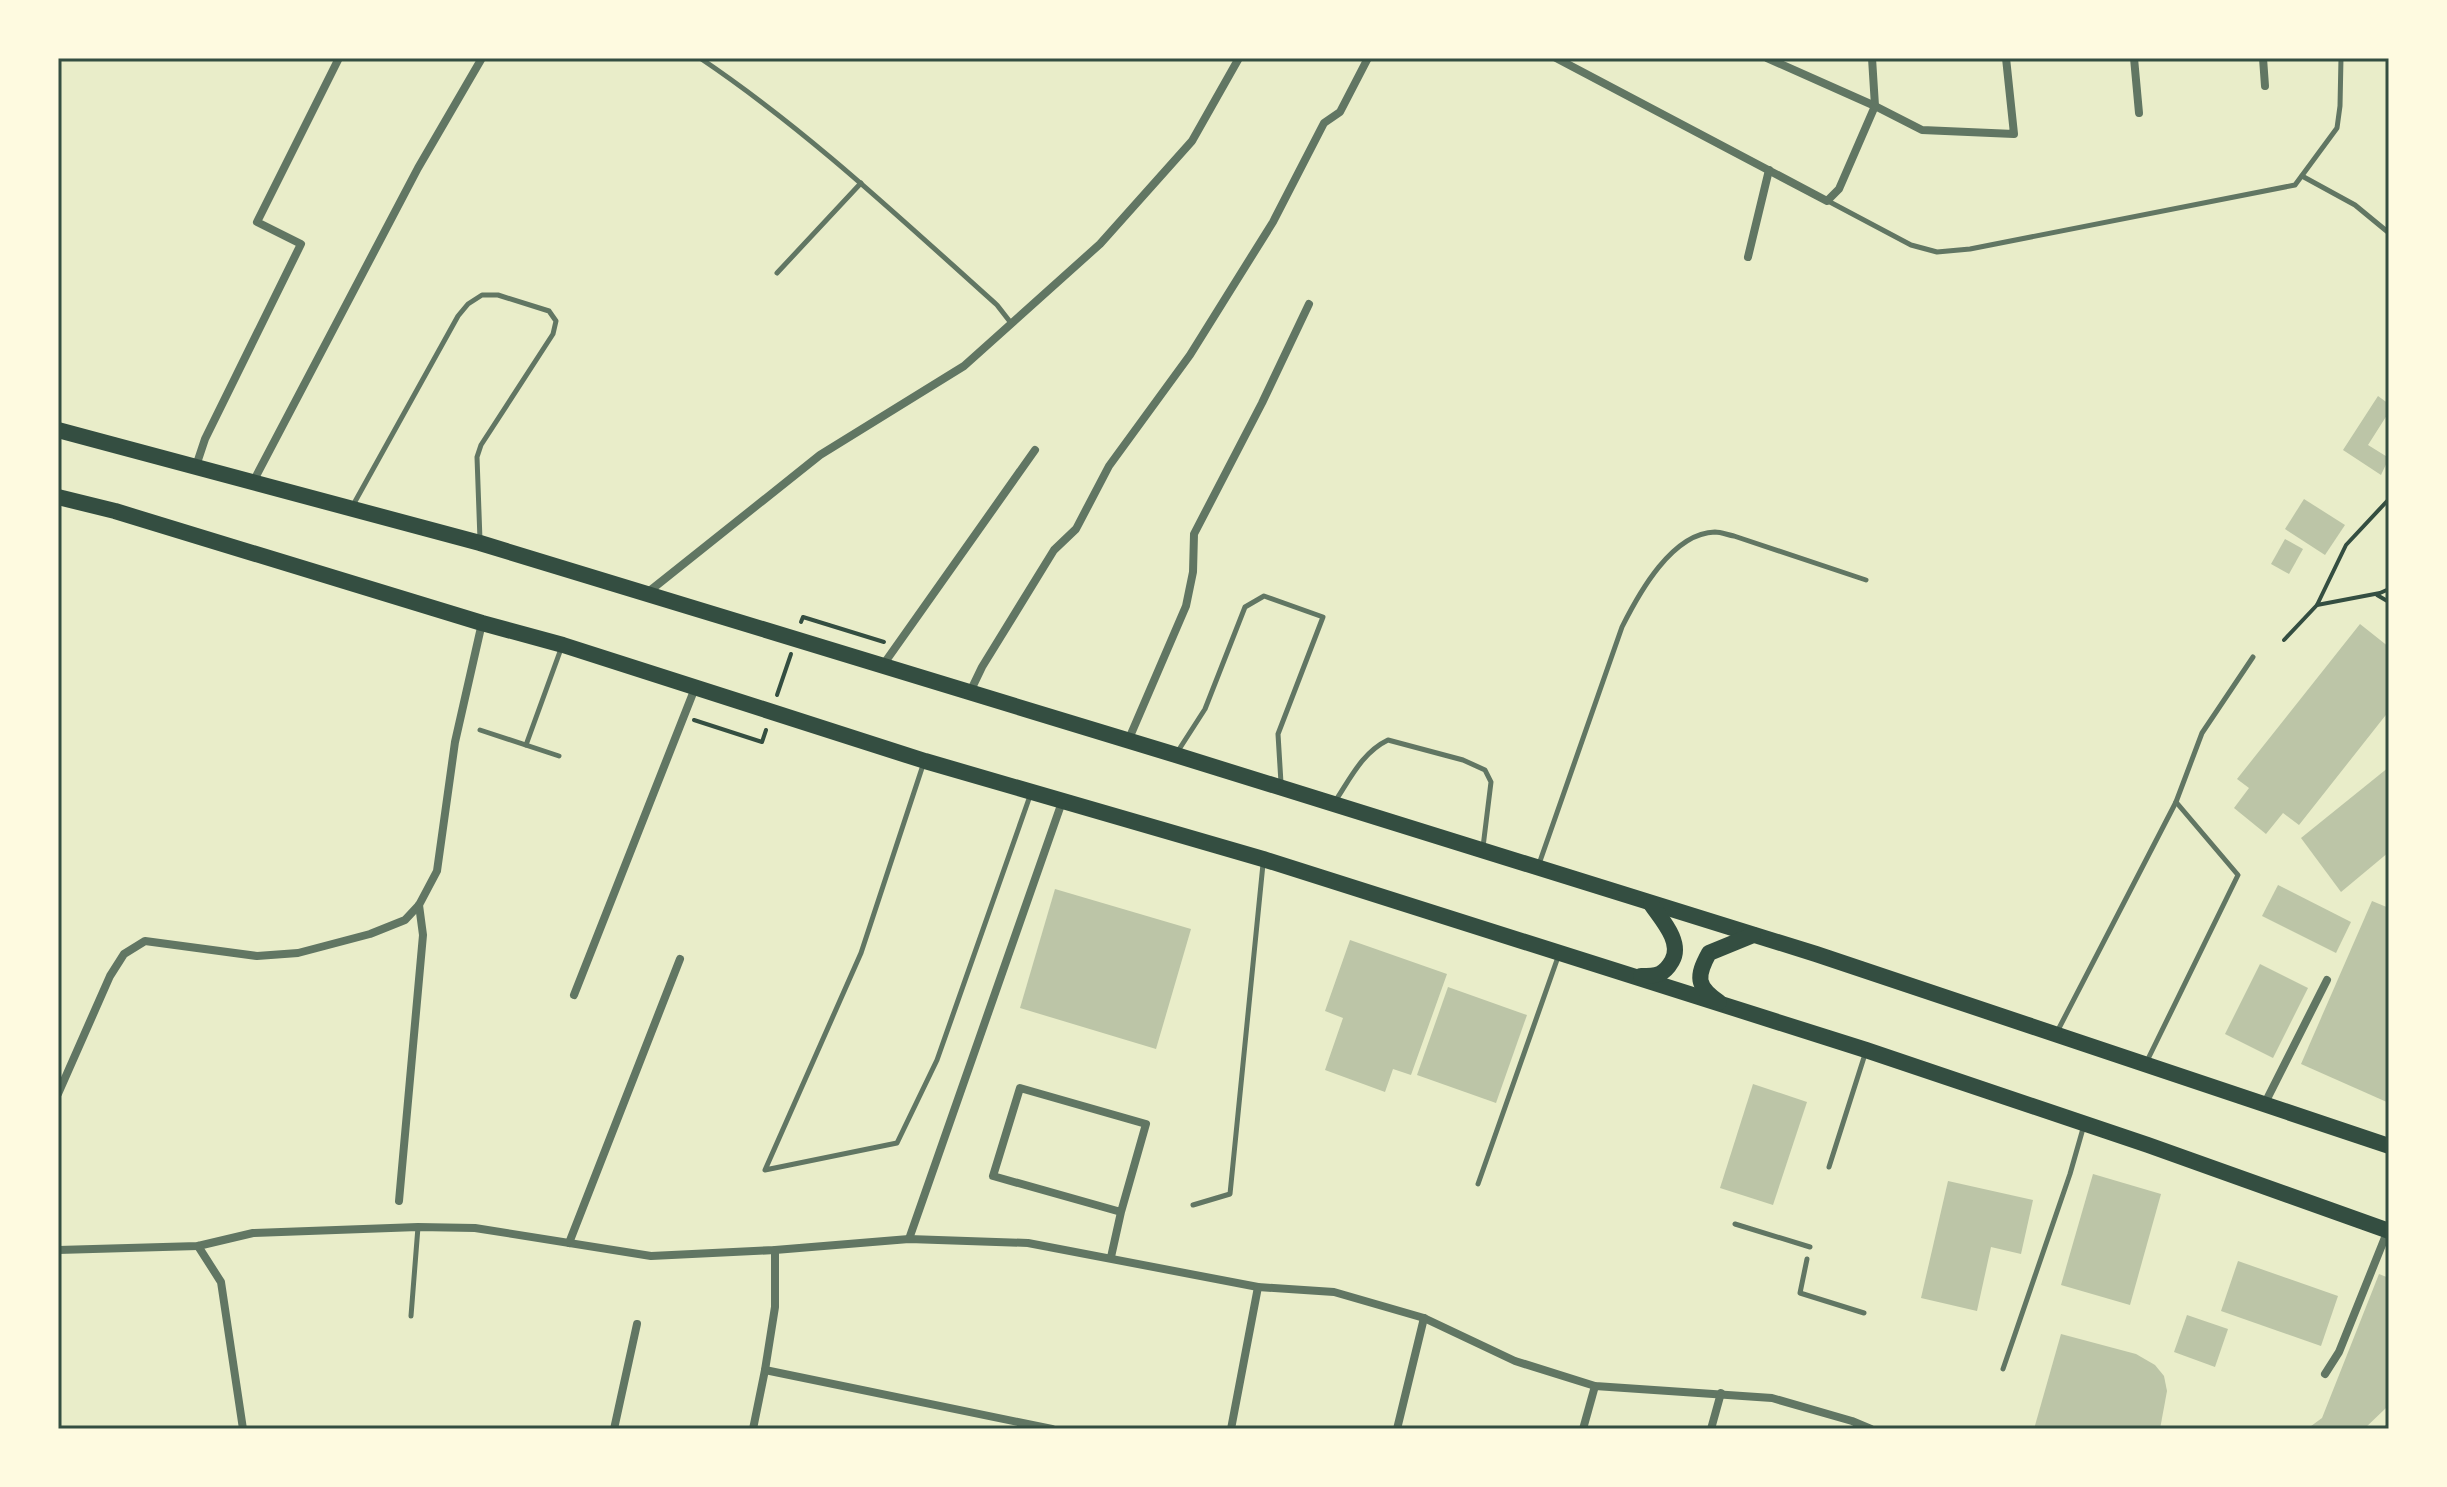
<svg xmlns="http://www.w3.org/2000/svg" width="2447" height="1487" font-family="'Roboto Condensed',sans-serif">
<style>
.building{fill:#bcc5a7}
.lines{fill:none;stroke-linecap:round;stroke-linejoin:round}
.path{stroke:#344e41;stroke-width:4}
.service{stroke:#617663;stroke-width:5}
.minor{stroke:#617663;stroke-width:8}
.trunk{stroke:#344e41;stroke-width:16}
.neatline{fill:none;stroke:#344e41;stroke-width:3}
</style>
<rect width="100%" height="100%" fill="#e9edc9"/>
<g class="building">
<polygon points="2378,396 2389,404 2389,412 2368,445 2389,458 2381,475 2343,450"/>
<polygon points="2304,499 2345,525 2325,555 2285,529"/>
<polygon points="2285,539 2303,549 2289,574 2271,564"/>
<polygon points="2360,624 2389,647 2389,711 2299,825 2283,813 2266,834 2234,808 2249,788 2237,779"/>
<polygon points="2389,767 2389,852 2341,892 2301,838"/>
<polygon points="2278,885 2351,922 2336,953 2262,916"/>
<polygon points="1055,889 1191,929 1156,1049 1020,1008"/>
<polygon points="2372,901 2389,908 2389,1103 2301,1064"/>
<polygon points="1350,940 1447,974 1411,1075 1393,1069 1385,1092 1325,1070 1343,1018 1325,1011"/>
<polygon points="2260,964 2308,988 2273,1058 2225,1034"/>
<polygon points="1448,987 1527,1015 1496,1103 1417,1075"/>
<polygon points="1753,1084 1807,1102 1773,1205 1720,1188"/>
<polygon points="2093,1174 2161,1194 2130,1305 2061,1285"/>
<polygon points="1948,1181 2033,1200 2021,1254 1991,1247 1977,1311 1921,1298"/>
<polygon points="2238,1261 2338,1296 2321,1346 2221,1311"/>
<polygon points="2379,1274 2389,1278 2389,1401 2386,1408 2364,1429 2307,1429 2322,1418"/>
<polygon points="2187,1315 2228,1329 2215,1367 2174,1352"/>
<polygon points="2061,1334 2136,1354 2155,1365 2164,1376 2167,1391 2160,1429 2034,1429"/>
</g>
<g class="lines">
<g class="path">
<polyline points="2377,595 2389,602"/>
<polyline points="2317,605 2346,545 2389,499"/>
<polyline points="801,622 803,617 884,642"/>
<polyline points="2284,640 2317,605 2380,593 2389,589"/>
<polyline points="777,695 791,654"/>
<polyline points="694,720 762,742 766,730"/>
</g>
<g class="service">
<path d="M 700,58 C 807,130 901,219 997,305 L 1011,323"/>
<polyline points="2302,176 2355,205 2389,233"/>
<polyline points="1828,201 1911,245 1937,252 1970,249 2295,185 2337,128 2340,106 2341,58"/>
<polyline points="777,273 861,183"/>
<polyline points="352,507 458,316 468,304 482,295 498,295 549,311 556,321 553,334 481,445 477,457 480,540"/>
<polyline points="480,730 559,756"/>
<polyline points="526,745 562,646"/>
<polyline points="1178,751 1205,709 1245,607 1264,596 1323,617 1278,734 1281,783"/>
<polyline points="923,765 861,953 765,1170 897,1143 937,1060 1031,793"/>
<path d="M 1336,800 C 1351,777 1363,752 1388,740 L 1463,760 L 1485,770 L 1491,782 L 1483,847"/>
<path d="M 1539,864 L 1622,627 C 1639,593 1672,533 1715,532 C 1721,532 1728,535 1734,536 L 1866,580"/>
<polyline points="2057,1032 2176,802 2202,733 2253,657"/>
<polyline points="2147,1061 2238,875 2176,802"/>
<polyline points="1829,1167 1866,1051"/>
<polyline points="1478,1184 1558,957"/>
<polyline points="1193,1205 1230,1194 1263,864"/>
<polyline points="1735,1224 1810,1247"/>
<polyline points="1807,1259 1800,1293 1864,1313"/>
<polyline points="411,1316 418,1227"/>
<polyline points="2003,1369 2070,1174 2084,1125"/>
</g>
<g class="minor">
<polyline points="1556,58 1827,201 1839,189 1875,106 1872,58"/>
<polyline points="1767,58 1875,106 1922,130 2014,134 2006,58"/>
<polyline points="2134,58 2139,113"/>
<polyline points="2263,58 2265,86"/>
<polyline points="1748,257 1769,170"/>
<polyline points="196,466 205,439 301,244 257,222 339,58"/>
<polyline points="253,482 418,168 482,58"/>
<polyline points="647,593 820,455 964,366 1100,244 1192,141 1239,58"/>
<polyline points="883,665 1035,450"/>
<polyline points="970,692 982,667 1054,550 1076,529 1109,466 1190,355 1273,222 1324,123 1340,112 1368,58"/>
<polyline points="1128,741 1186,606 1193,572 1194,534 1262,403 1309,304"/>
<polyline points="574,995 695,688"/>
<polyline points="58,1094 110,976 124,954 145,941 257,956 298,953 370,934 405,920 419,905 437,871 455,742 482,623"/>
<polyline points="2265,1103 2327,980"/>
<polyline points="399,1201 423,935 419,905"/>
<polyline points="909,1239 1062,802"/>
<polyline points="569,1243 680,959"/>
<polyline points="198,1246 221,1282 243,1429"/>
<polyline points="58,1250 198,1246 253,1233 418,1227 475,1228 651,1256 775,1250 909,1239 1028,1243 1258,1287 1334,1292 1424,1318 1515,1361 1595,1386 1772,1398 1852,1421 1871,1429"/>
<polyline points="1111,1257 1121,1212 1146,1124 1020,1088 993,1176 1121,1212"/>
<polyline points="765,1370 1052,1429"/>
<polyline points="2325,1374 2339,1352 2388,1230"/>
<polyline points="614,1429 637,1324"/>
<polyline points="753,1429 765,1370 775,1307 775,1250"/>
<polyline points="1231,1429 1258,1287"/>
<polyline points="1397,1429 1424,1318"/>
<polyline points="1583,1429 1595,1386"/>
<polyline points="1711,1429 1721,1393"/>
<polyline points="2389,1429 2389,1428"/>
</g>
<g class="trunk">
<polyline points="58,430 480,543 1176,755 1816,954 2389,1146"/>
<polyline points="58,497 115,511 482,623 563,645 925,761 1263,859 1866,1050 2148,1145 2389,1231"/>
<path d="M 1641,976 C 1657,976 1664,975 1672,961 C 1683,942 1661,919 1651,904"/>
<path d="M 1719,1002 C 1696,986 1696,977 1709,953 L 1753,935"/>
</g>
</g>
<rect width="2447" height="1487" fill="none" stroke="#fefae0" stroke-width="120"/>
<rect x="60" y="60" width="2327" height="1367" class="neatline"/>
</svg>
